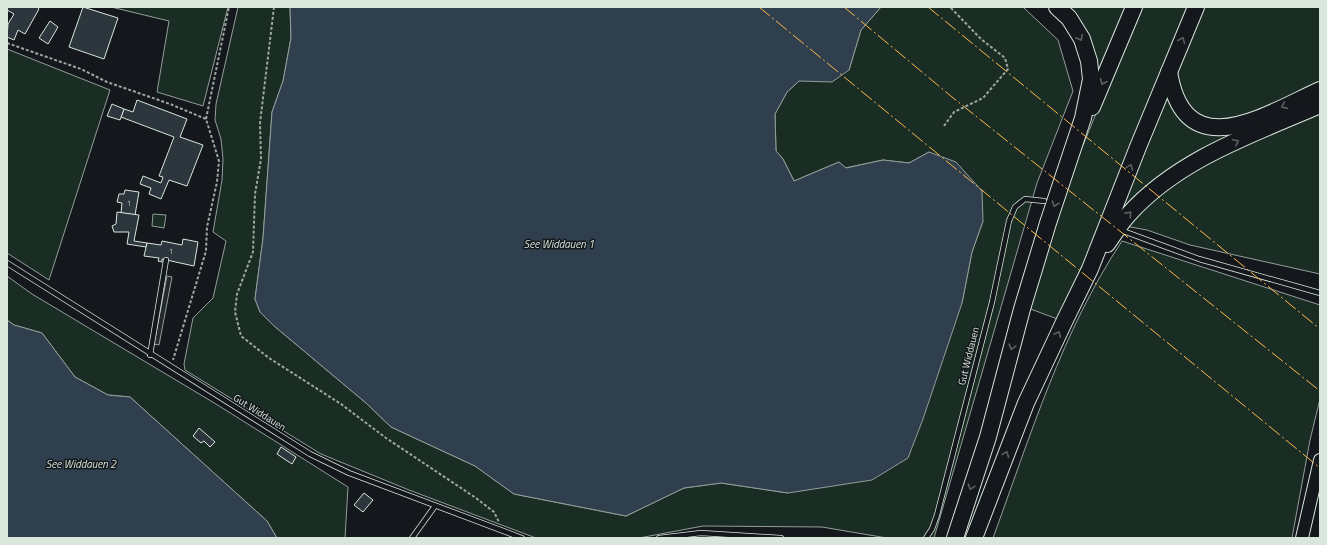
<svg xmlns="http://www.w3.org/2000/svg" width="1327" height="545" font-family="'Titillium Web',sans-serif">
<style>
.green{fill:#1a2d24;stroke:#939e99}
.parking{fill:#24282b;stroke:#939e99}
.water{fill:#2f3f4d;stroke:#939e99}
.building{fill:#2c363c;stroke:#d8e6dc}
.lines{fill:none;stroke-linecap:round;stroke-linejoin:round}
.lane-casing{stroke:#d8e6dc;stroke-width:6}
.secondary-casing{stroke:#d8e6dc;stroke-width:14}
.highway-casing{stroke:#d8e6dc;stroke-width:18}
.path{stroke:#9da8a2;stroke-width:2;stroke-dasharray:3 2;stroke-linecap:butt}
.lane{stroke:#14181c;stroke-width:4.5}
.secondary{stroke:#14181c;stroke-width:12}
.highway{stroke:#14181c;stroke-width:16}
.power{stroke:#ffb74d;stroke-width:1;stroke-dasharray:14 3 2 3;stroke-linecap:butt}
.oneway{stroke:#59605f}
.labels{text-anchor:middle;stroke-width:3;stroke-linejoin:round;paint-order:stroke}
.number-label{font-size:8px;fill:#adbab4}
.street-label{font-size:10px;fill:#d8e6dc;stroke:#14181c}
.water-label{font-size:11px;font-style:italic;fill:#d8e6dc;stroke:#14181c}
</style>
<rect width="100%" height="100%" fill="#14181c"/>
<g class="green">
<polygon points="111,7 228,7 203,106 157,92 169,21"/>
<polygon points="238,7 290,7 291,38 283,81 272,112 263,238 255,299 260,312 273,325 366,403 391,427 475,466 514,494 626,516 684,488 721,483 788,493 962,303 972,252 983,221 929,152 909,163 883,160 845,168 839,162 794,181 783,159 776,151 775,114 787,92 799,81 849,70 861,30 881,7 1023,7 1058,40 1073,91 1037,183 934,538 887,538 822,527 703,526 639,538 536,538 409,490 321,454 185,370 184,364 193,318 213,298 226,241 213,232 222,180 223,159 221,139 215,120 216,104"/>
<polygon points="1063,7 1128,7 1096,85"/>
<polygon points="1140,7 1188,7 1089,258 1060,320 1028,308 1081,150"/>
<polygon points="1202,7 1320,7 1320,84 1239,122 1194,117 1176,84 1177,67"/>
<polygon points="7,49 110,90 49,280 7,253"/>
<polygon points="1166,87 1174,106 1240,129 1117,222"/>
<polygon points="1320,109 1320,274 1190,245 1147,230 1125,226 1179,177"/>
<polygon points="153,214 166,215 164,228 152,226"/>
<path d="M 1122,241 L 1320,305 L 1320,399 L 1310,440 L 1292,538 L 993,538 C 1030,437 1062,331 1122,241 Z"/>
<polygon points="7,276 32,294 216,404 348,487 345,538 277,538 267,521 130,397 108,395 75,377 42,333 14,325 7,320"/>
</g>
<polygon class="parking" points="167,276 172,277 159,345 154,344"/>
<g class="water">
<polygon points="290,7 881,7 861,30 849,70 832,82 799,81 787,92 775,114 776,151 783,159 794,181 839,162 846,168 883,160 909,163 929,152 956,162 982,191 983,221 972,252 962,303 923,419 908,458 872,480 788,493 721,483 684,488 626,516 514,494 475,466 391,427 366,403 273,325 260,312 255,299 263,238 272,112 283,81 291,38"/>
<polygon points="7,320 14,325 42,333 75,377 108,395 130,397 267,521 277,538 7,538"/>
</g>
<g class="building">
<polygon points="7,7 37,7 39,9 25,34 18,30 14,40 7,37 8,24 14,14 7,10"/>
<polygon points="83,7 118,18 104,59 69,47"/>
<polygon points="50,21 58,27 48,44 39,38"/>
<polygon points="137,100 187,119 180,137 203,145 187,186 169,180 161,199 149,194 151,188 140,184 143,176 161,183 163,177 159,176 174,137 121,117 124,109 133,112"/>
<polygon points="112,104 124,109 120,120 107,116"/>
<polygon points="125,190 139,192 135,215 121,213 122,203 117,202 119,194 124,194"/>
<polygon points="117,212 139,215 134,241 147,243 146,247 127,244 129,232 114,232 112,226 116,224"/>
<polygon points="183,239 198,242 194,266 162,259 162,262 158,261 159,258 144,256 147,243 161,245 162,241 182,245"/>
<polygon points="199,428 215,442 210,447 204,441 201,443 193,436"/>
<polygon points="281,447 296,457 292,464 277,454"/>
<polygon points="364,493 373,500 363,512 354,505"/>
</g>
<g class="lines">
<g class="lane-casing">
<g id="lane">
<polyline points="1123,231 1199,259 1320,293"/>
<polyline points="7,263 310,454 349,473 522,538"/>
<polyline points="150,355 166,260"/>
<polyline points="412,538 435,506"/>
<polyline points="659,538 701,533 781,538"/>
<polyline points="926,538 932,529 937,515 992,302 1009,221 1015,207 1025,199 1044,201"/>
</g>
</g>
<g class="secondary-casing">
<polyline id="secondary" points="1302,538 1320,460"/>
</g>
<g class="highway-casing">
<g id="highway">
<path d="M 1169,72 C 1185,168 1265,115 1320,90"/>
<polyline points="1092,107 1134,7"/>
<path d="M 1107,244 C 1114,234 1120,224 1128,215 C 1178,159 1253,134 1320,105"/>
<polyline points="955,538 988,437 1022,309 1048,223 1083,118 1091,79 1089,61 1082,39 1069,18 1057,7"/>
<polyline points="974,538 1026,403 1065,320 1090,269 1138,147 1196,7"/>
</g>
</g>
<g class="path">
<polyline points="274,7 260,123 261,159 255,194 253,252 237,294 235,312 241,336 269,358 341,404 386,438 476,498 494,512 499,522"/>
<polyline points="7,43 81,69 107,82 170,104 206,119 219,161 217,182 207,227 206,251 173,360"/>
<polyline points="206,119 229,7"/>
<polyline points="944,126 954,112 983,98 1008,69 1005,58 981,39 950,7"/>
</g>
<use href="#lane" class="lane"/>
<use href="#secondary" class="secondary"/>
<use href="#highway" class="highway"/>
<g class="power">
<polyline points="759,7 1320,468"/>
<polyline points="844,7 952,97 1320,391"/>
<polyline points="928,7 1320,329"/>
</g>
</g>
<defs><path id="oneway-chevron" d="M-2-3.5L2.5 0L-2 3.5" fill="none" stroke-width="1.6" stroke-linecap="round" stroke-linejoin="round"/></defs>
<g class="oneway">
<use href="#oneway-chevron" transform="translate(1080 38) rotate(63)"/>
<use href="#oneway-chevron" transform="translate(1182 40) rotate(-68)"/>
<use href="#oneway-chevron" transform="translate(1103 82) rotate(113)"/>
<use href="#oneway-chevron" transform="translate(1284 106) rotate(156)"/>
<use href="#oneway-chevron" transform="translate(1236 142) rotate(-26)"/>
<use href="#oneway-chevron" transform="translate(1130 167) rotate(-69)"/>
<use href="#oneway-chevron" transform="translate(1055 204) rotate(109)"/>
<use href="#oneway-chevron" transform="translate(1129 214) rotate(-48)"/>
<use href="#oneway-chevron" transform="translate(1058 334) rotate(-65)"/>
<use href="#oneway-chevron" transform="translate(1012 347) rotate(105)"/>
<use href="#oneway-chevron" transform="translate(1006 454) rotate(-68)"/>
<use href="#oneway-chevron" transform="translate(971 487) rotate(108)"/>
</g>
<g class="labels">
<g class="number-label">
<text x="129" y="206">1</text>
<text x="171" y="254">1</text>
</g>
<g class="street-label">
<text transform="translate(968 356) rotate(-76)" y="4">Gut Widdauen</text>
<text transform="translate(260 412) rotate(32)" y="4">Gut Widdauen</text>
</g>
<g class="water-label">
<text x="559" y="248">See Widdauen 1</text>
<text x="81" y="468">See Widdauen 2</text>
</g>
</g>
<rect width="1327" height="545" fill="none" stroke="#d8e6dc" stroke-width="16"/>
</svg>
